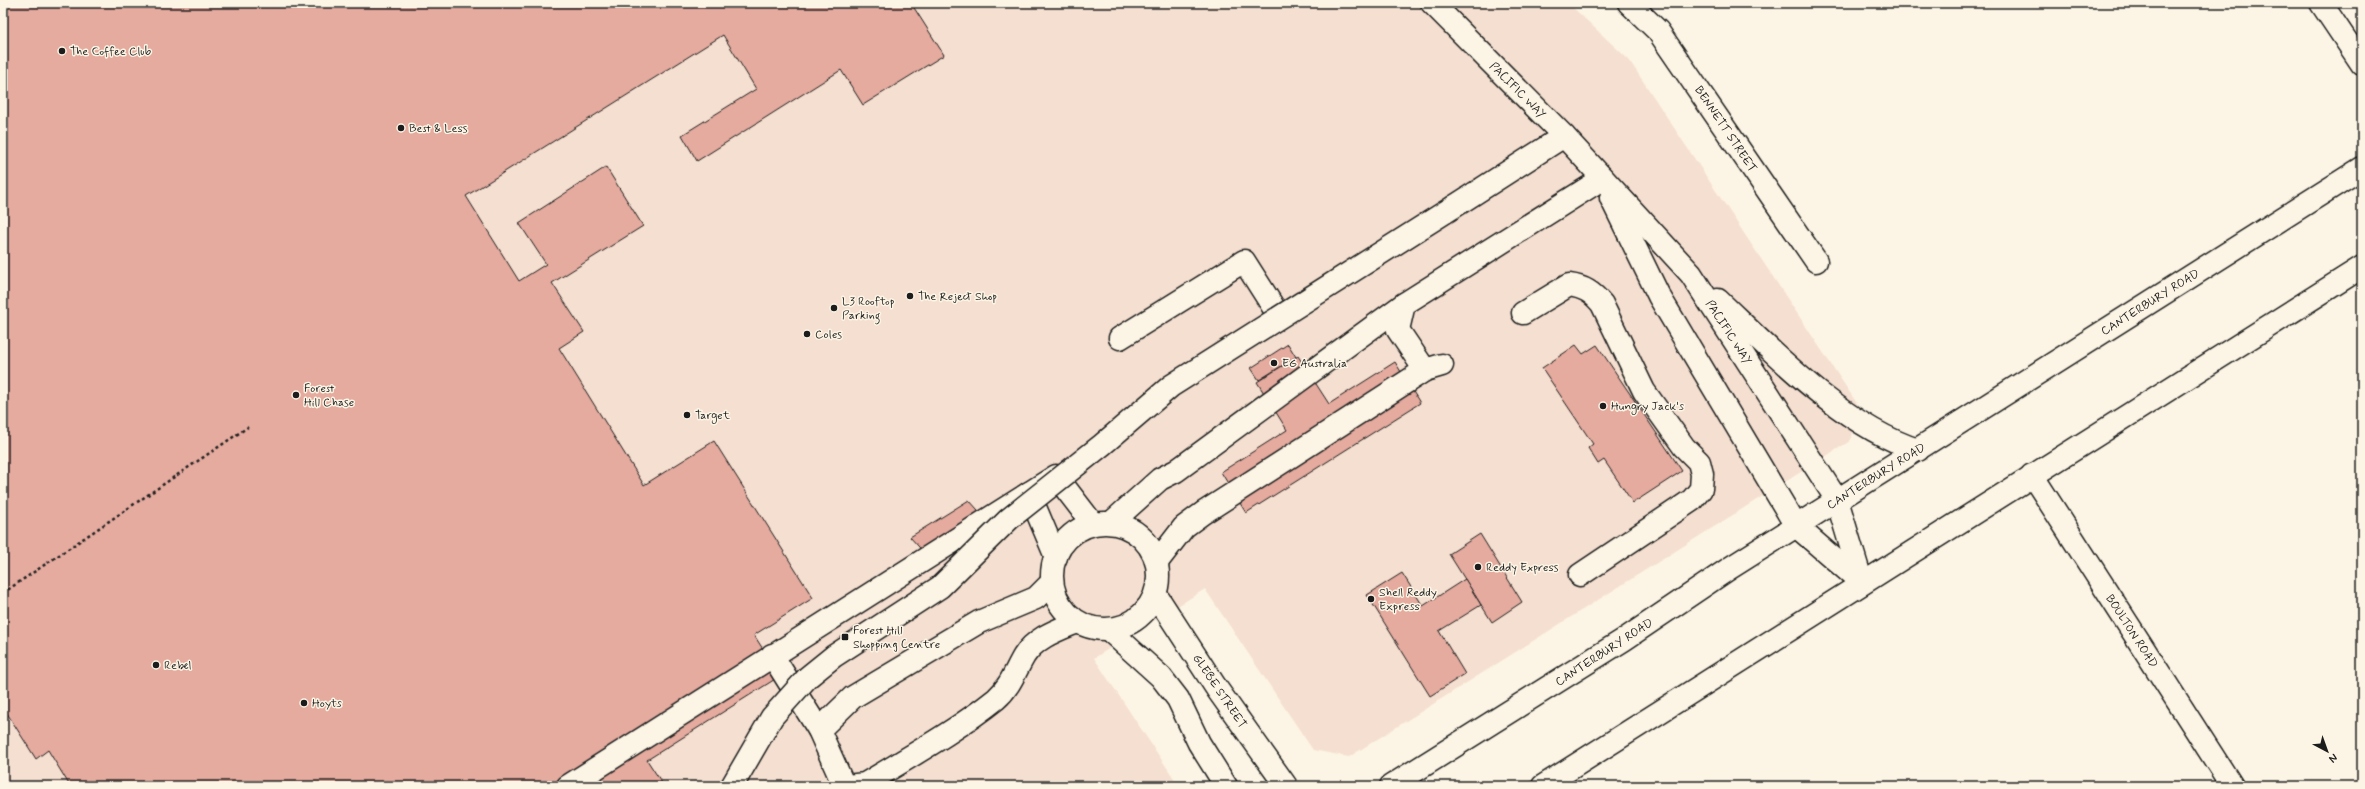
<svg xmlns="http://www.w3.org/2000/svg" width="2365" height="789" font-family="Mynerve,sans-serif">
<style>
.built{fill:#f5dfd0}
.building{fill:#e5ab9f;stroke:#1c1c1c}
.lines{fill:none;stroke-linecap:round;stroke-linejoin:round}
.minor-casing{stroke:#1c1c1c;stroke-width:25}
.major-casing{stroke:#1c1c1c;stroke-width:25}
.path{stroke:#1c1c1c;stroke-width:2.5;stroke-dasharray:3 3;stroke-linecap:butt}
.minor{stroke:#fcf5e5;stroke-width:22}
.major{stroke:#fcf5e5;stroke-width:22}
.minor-bridge-casing{stroke:#1c1c1c;stroke-width:25;stroke-linecap:butt}
.minor-bridge{stroke:#fcf5e5;stroke-width:22}
.poi-dot{fill:#1c1c1c;stroke:#fcf5e5;stroke-width:1.5}
.labels{text-anchor:middle;stroke-width:3;stroke-linejoin:round;paint-order:stroke}
.poi-label{font-size:12px;fill:#1c1c1c;stroke:#fcf5e5;text-anchor:start}
.street-label{font-size:12px;fill:#1c1c1c;stroke:#fcf5e5}
</style>
<rect width="100%" height="100%" fill="#fcf5e5"/>
<filter id="ink" filterUnits="userSpaceOnUse"><feTurbulence type="fractalNoise" baseFrequency=".025" numOctaves="2"/><feDisplacementMap in="SourceGraphic" scale="8" xChannelSelector="R" yChannelSelector="G"/><feConvolveMatrix kernelMatrix="1 2 1 2 8 2 1 2 1" color-interpolation-filters="sRGB"/></filter>
<g filter="url(#ink)">
<polygon class="built" points="3,3 1568,3 1629,60 1858,405 1850,441 1349,757 1313,750 1205,589 1094,658 1179,786 3,786"/>
<g class="building">
<polygon points="5,3 911,3 944,55 863,105 841,70 697,161 682,135 756,89 723,35 466,196 519,281 546,264 519,223 606,167 643,226 552,283 584,332 559,348 644,485 714,441 813,598 754,635 780,676 647,760 664,786 70,786 48,750 36,759 3,707 3,4"/>
<polygon points="1288,344 1296,357 1259,380 1251,368"/>
<polygon points="1576,345 1583,354 1597,345 1682,471 1633,503 1604,460 1598,464 1588,448 1593,444 1542,368"/>
<polygon points="1298,356 1329,404 1395,362 1420,403 1246,513 1221,472 1287,430 1257,382"/>
<polygon points="969,500 986,519 927,556 910,537"/>
<polygon points="1480,534 1522,602 1492,622 1449,554"/>
<polygon points="1402,573 1423,606 1465,579 1481,605 1439,631 1465,674 1430,696 1367,595"/>
</g>
<g class="lines">
<g class="minor-casing">
<g id="minor">
<polyline points="1432,3 1564,136 1691,274 1837,500"/>
<polyline points="1629,3 1658,31 1816,261"/>
<polyline points="2321,3 2362,64"/>
<polyline points="1611,198 1659,296 1796,526"/>
<polyline points="1455,206 1564,136"/>
<path d="M 1718,300 C 1773,352 1844,427 1918,450"/>
<path d="M 1523,313 L 1569,285 C 1584,287 1592,292 1602,304 L 1644,391 L 1684,447 L 1699,462 L 1702,474 L 1701,489 L 1692,500 L 1580,575"/>
<polyline points="1120,338 1244,261 1279,316"/>
<polyline points="1442,365 1425,370 1398,330 1404,304 1602,179"/>
<polyline points="2032,475 2232,786"/>
<polyline points="1029,493 1056,557"/>
<circle cx="1105" cy="576" r="53"/>
<polyline points="1111,523 1160,479 1176,471 1404,304"/>
<polyline points="1157,562 1184,527 1203,513 1425,370"/>
<polyline points="1156,595 1217,689 1286,786"/>
<polyline points="1109,630 1161,677 1178,699 1199,743 1226,786"/>
<polyline points="772,655 819,730 844,786"/>
<polyline points="819,730 853,697 979,622 1036,598 1052,582"/>
<polyline points="568,786 1056,476 1093,524"/>
<path d="M 847,786 L 865,784 C 909,757 956,731 996,699 C 1010,687 1015,671 1024,656 C 1036,637 1058,630 1077,622"/>
</g>
</g>
<g class="major-casing">
<g id="major">
<polyline points="1837,500 1862,583"/>
<polyline points="1796,526 1862,583"/>
<polyline points="1391,786 1625,639 1730,568 2362,168"/>
<polyline points="1543,786 2362,267"/>
</g>
</g>
<polyline class="path" points="3,593 248,427"/>
<use href="#minor" class="minor"/>
<use href="#major" class="major"/>
<g class="minor-bridge-casing">
<polyline id="minor-bridge" points="732,786 772,717 808,677 834,656 940,587 1009,519 1102,445 1171,386 1455,206"/>
</g>
<use href="#minor-bridge" class="minor-bridge"/>
</g>
</g>
<g class="poi-dot">
<circle cx="62" cy="51" r="4"/>
<circle cx="401" cy="128" r="4"/>
<circle cx="910" cy="296" r="4"/>
<circle cx="834" cy="308" r="4"/>
<circle cx="807" cy="334" r="4"/>
<circle cx="1274" cy="363" r="4"/>
<circle cx="296" cy="395" r="4"/>
<circle cx="1603" cy="406" r="4"/>
<circle cx="687" cy="415" r="4"/>
<circle cx="1478" cy="567" r="4"/>
<circle cx="1371" cy="599" r="4"/>
<rect x="841" y="633" width="8" height="8" rx="2"/>
<circle cx="156" cy="665" r="4"/>
<circle cx="304" cy="703" r="4"/>
</g>
<g class="labels">
<g class="poi-label">
<text x="70" y="55">The Coffee Club</text>
<text x="409" y="132">Best &amp; Less</text>
<text x="918" y="300">The Reject Shop</text>
<text x="842" y="305">L3 Rooftop<tspan x="842" dy="14">Parking</tspan></text>
<text x="815" y="338">Coles</text>
<text x="1282" y="367">EG Australia</text>
<text x="304" y="392">Forest<tspan x="304" dy="14">Hill Chase</tspan></text>
<text x="1611" y="410">Hungry Jack's</text>
<text x="695" y="419">Target</text>
<text x="1486" y="571">Reddy Express</text>
<text x="1379" y="596">Shell Reddy<tspan x="1379" dy="14">Express</tspan></text>
<text x="853" y="634">Forest Hill<tspan x="853" dy="14">Shopping Centre</tspan></text>
<text x="164" y="669">Rebel</text>
<text x="312" y="707">Hoyts</text>
</g>
<g class="street-label">
<text transform="translate(1518 90) rotate(45)" y="4">PACIFIC WAY</text>
<text transform="translate(1726 129) rotate(56)" y="4">BENNETT STREET</text>
<text transform="translate(2150 302) rotate(-32)" y="4">CANTERBURY ROAD</text>
<text transform="translate(1729 332) rotate(57)" y="4">PACIFIC WAY</text>
<text transform="translate(1876 476) rotate(-32)" y="4">CANTERBURY ROAD</text>
<text transform="translate(2132 631) rotate(57)" y="4">BOULTON ROAD</text>
<text transform="translate(1604 652) rotate(-33)" y="4">CANTERBURY ROAD</text>
<text transform="translate(1220 691) rotate(56)" y="4">GLEBE STREET</text>
</g>
</g>
<rect width="2365" height="789" fill="none" stroke="#fcf5e5" stroke-width="16"/>
<rect x="8" y="8" width="2349" height="773" fill="none" stroke="#1c1c1c" stroke-width="1.5" filter="url(#ink)"/>
<g transform="translate(2327 751) rotate(139)" stroke="#fcf5e5" stroke-width="3" paint-order="stroke">
<path d="M0-3L7 15L0 10L-7 15Z" fill="#1c1c1c"/>
<text y="-6" font-size="11" font-weight="bold" text-anchor="middle" fill="#1c1c1c">N</text>
</g>
</svg>
